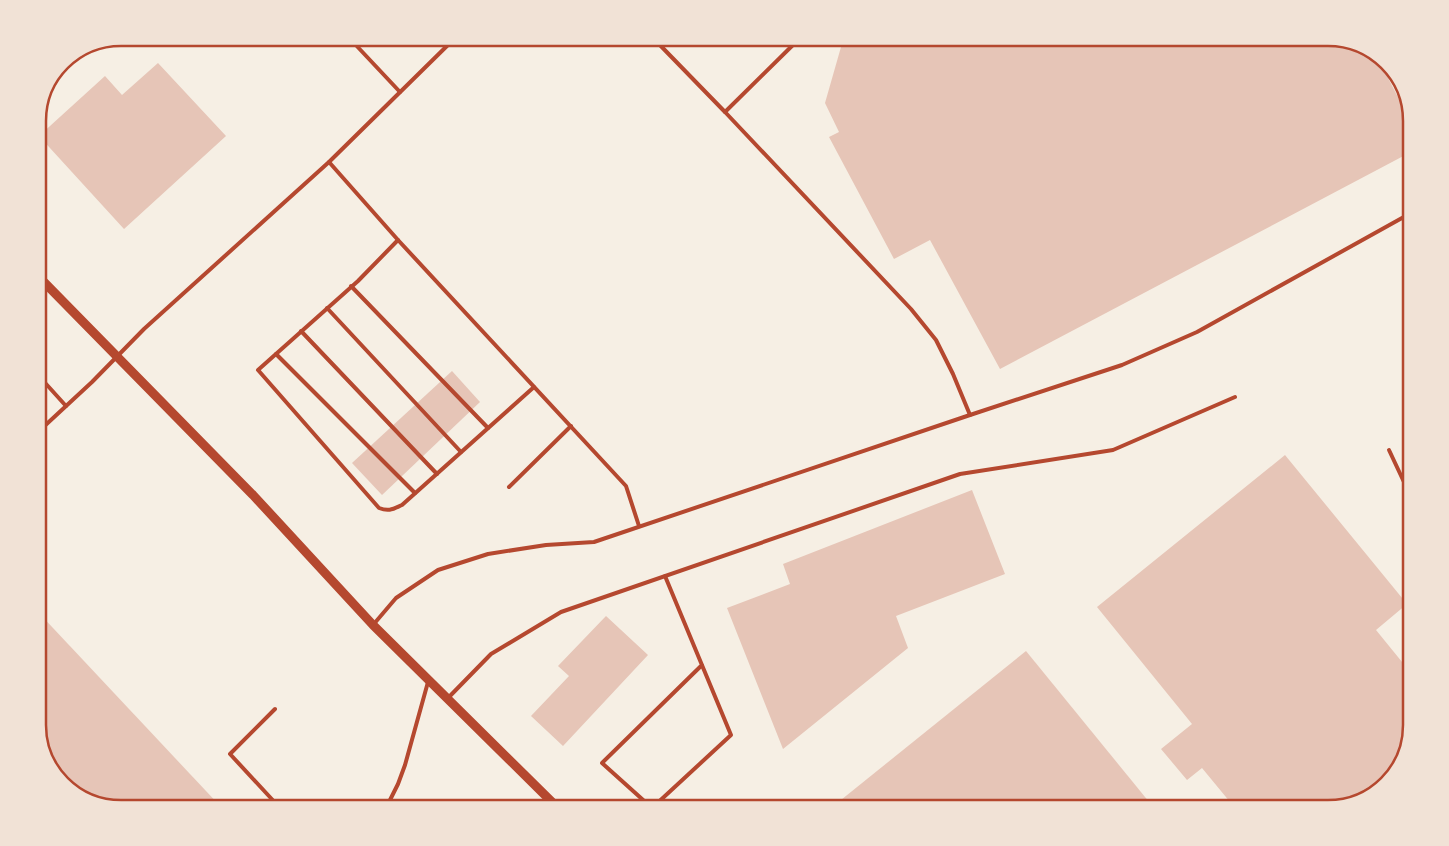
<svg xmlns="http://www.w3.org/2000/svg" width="1449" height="846" font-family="Figtree,sans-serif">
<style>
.building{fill:#e6c5b7}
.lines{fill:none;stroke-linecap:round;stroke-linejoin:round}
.service{stroke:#b5482f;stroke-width:4}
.tertiary{stroke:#b5482f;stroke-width:9}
.rim{fill:none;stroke:#b5482f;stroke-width:2.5}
</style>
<rect width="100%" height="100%" fill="#f6efe4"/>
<g class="building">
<polygon points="1327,38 1369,49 1376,55 1411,122 1411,152 1000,369 930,240 894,259 829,137 839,132 825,103 843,40"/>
<polygon points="158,63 226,136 124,229 39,136 105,76 122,95"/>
<polygon points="452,371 480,402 382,495 352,463"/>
<polygon points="1285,455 1407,604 1376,630 1411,673 1411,725 1400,766 1370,797 1328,808 1235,808 1202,768 1187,780 1161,749 1192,724 1097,607"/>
<polygon points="972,490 1005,574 896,616 908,648 783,749 727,608 790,584 783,564"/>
<polygon points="38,612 221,807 219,808 122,808 80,797 52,771 38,730"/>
<polygon points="606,616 648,655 563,746 531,716 569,676 558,666"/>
<polygon points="1026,651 1154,808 831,808"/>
</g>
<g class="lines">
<g class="service">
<polyline points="656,41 725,112 798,40"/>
<polyline points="353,42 400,92"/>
<polyline points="329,162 398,240 626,486 639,526"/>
<path d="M 398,240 L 358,281 L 258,370 L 379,508 C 389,512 393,509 402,505 L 534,387"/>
<polyline points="351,286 488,428"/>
<polyline points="327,308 461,452"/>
<polyline points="301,331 437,474"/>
<polyline points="276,354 415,493"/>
<polyline points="38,375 66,406"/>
<polyline points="970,415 1122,365 1197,332 1411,213"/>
<polyline points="38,432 92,382 144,329 329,162 451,42"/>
<polyline points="1389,450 1411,497"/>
<polyline points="509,487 571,426"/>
<polyline points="665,576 731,735 652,808 602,763 702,665"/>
<polyline points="373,625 396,598 438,570 488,554 546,545 594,542 970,415 953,374 936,340 911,309 725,112"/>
<polyline points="448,698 491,654 561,612 960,474 1113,450 1235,397"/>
<polyline points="275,709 230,754 280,808"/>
<polyline points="386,808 398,784 405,765 428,682"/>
</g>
<polyline class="tertiary" points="38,276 253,495 373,625 558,808"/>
</g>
<path d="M0 0H1449V846H0ZM121 46H1328A75 75 0 0 1 1403 121V725A75 75 0 0 1 1328 800H121A75 75 0 0 1 46 725V121A75 75 0 0 1 121 46Z" fill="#f1e2d6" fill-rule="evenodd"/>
<path class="rim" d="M121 46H1328A75 75 0 0 1 1403 121V725A75 75 0 0 1 1328 800H121A75 75 0 0 1 46 725V121A75 75 0 0 1 121 46Z"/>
</svg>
